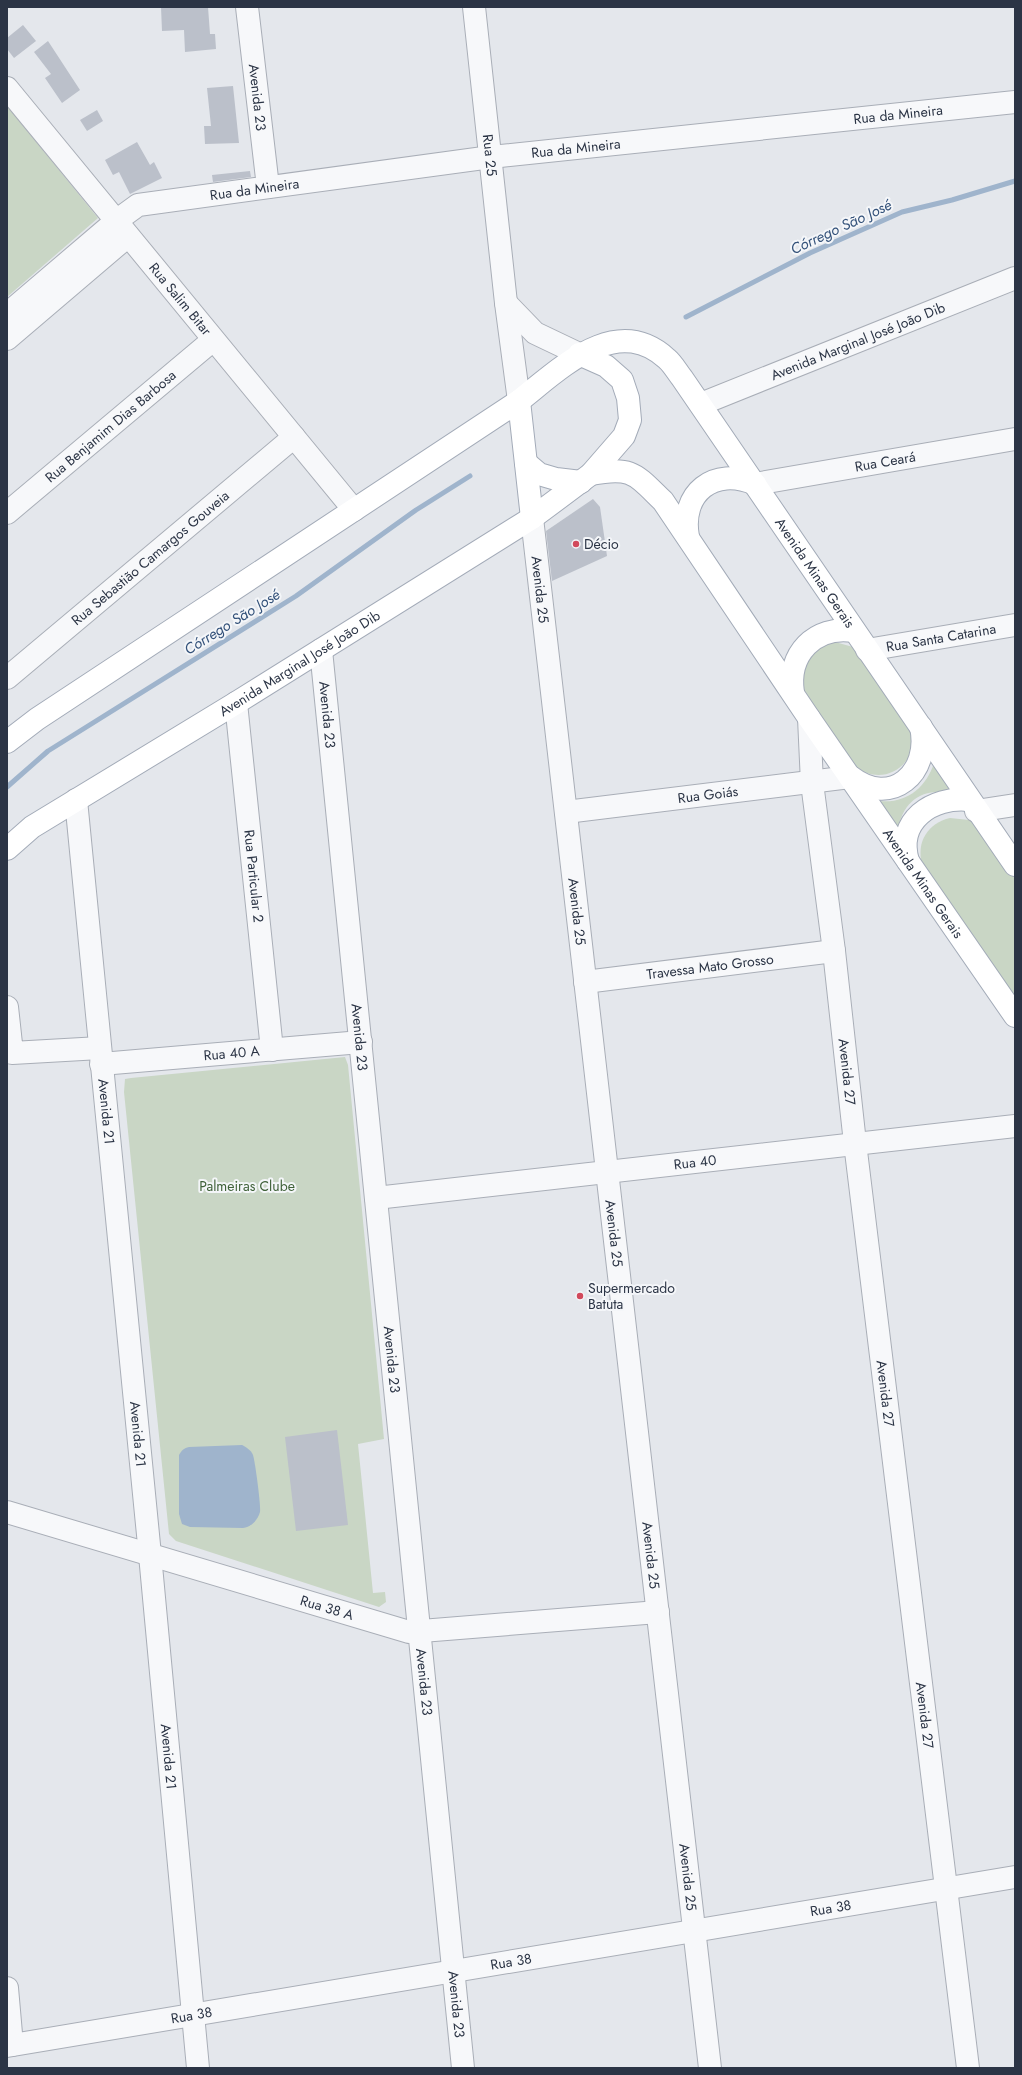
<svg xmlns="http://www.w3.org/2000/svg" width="1022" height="2075" font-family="Jost,sans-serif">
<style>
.green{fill:#c9d6c5}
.water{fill:#9fb4cc}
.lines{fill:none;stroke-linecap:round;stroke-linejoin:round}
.stream{stroke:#9fb4cc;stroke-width:5}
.building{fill:#bbc0ca}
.minor-casing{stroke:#a9aeb7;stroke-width:24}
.major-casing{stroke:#a3abb8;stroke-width:24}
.minor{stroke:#f7f8fa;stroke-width:22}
.major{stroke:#fff;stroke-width:22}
.poi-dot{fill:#d1495b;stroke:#f4f6f9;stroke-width:1.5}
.labels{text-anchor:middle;stroke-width:4;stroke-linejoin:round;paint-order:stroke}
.street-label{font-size:14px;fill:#2b3445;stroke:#f4f6f9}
.poi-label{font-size:14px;fill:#2b3445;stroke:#f4f6f9;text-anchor:start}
.park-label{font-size:14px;fill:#3f6138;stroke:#f4f6f9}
.water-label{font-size:15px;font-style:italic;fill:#34527a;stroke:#f4f6f9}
</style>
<rect width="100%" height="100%" fill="#e4e7ec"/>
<g class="green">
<polygon points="7,106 98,218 7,297"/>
<path d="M 835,642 L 853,647 L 909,726 C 911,731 913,737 913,741 C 911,771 879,785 856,767 L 801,689 L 800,670 L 821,645 Z"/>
<path d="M 934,763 L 955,794 C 925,786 902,800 898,831 L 879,801 C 906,804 926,788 934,763 Z"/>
<path d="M 950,818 L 969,820 L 977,825 L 1015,879 L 1015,999 L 922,864 C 916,842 928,823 950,818 Z"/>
<polygon points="345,1057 348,1065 384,1439 358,1444 373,1593 385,1592 386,1602 379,1607 176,1541 169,1534 124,1092 125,1079 131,1078"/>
</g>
<path class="water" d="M 242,1445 C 246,1447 251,1450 253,1455 C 255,1461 261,1506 260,1512 C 258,1520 251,1527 243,1528 L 190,1527 L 182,1524 L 179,1514 L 179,1455 C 182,1450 184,1448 189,1447 Z"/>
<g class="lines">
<g class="stream">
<polyline points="686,317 810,253 902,212 952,200 1015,181"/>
<polyline points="7,787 48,751 296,596 416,510 470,476"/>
</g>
</g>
<g class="building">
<polygon points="161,7 208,7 210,34 215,34 216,49 185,52 184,30 162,31"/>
<polygon points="23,25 36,41 14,58 7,49 7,38"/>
<polygon points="48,41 80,90 62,103 45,78 51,74 34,52"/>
<polygon points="233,86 239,143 205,144 204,126 211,126 207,88"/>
<polygon points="97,110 103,121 87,131 80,120"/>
<polygon points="137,142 150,165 154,162 162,178 130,194 119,172 113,175 105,160"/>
<polygon points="250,171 251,177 213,182 212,175"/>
<polygon points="593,499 600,507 607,556 552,581 546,531"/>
<polygon points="337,1430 348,1525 296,1531 285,1437"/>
</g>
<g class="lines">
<g class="minor-casing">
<g id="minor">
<path id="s1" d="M 247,7 L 268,187"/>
<path id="s2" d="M 474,7 L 506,303 L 519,401"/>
<path id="s3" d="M 7,88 L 354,510"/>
<polyline points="506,303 535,333 579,354"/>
<path id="s4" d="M 7,314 L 116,221 L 138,205 L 491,157 L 1015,102"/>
<polyline points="7,339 128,236"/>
<path id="s5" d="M 701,404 L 1015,278"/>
<path id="s6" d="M 755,484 L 1015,439"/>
<path id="s7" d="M 7,513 L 213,340"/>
<path id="s8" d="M 532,518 L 710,2068"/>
<path id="s9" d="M 321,650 L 463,2068"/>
<path id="s10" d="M 867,650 L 1015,625"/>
<path id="s11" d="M 7,678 L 294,437"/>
<path id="s12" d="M 236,703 L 272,1050"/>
<path id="s13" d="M 809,718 L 812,783 L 834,951 L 855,1143 L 968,2068"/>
<path id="s14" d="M 76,800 L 150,1555 L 198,2068"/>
<polyline points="976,811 1015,805"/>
<path id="s15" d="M 566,812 L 850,777"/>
<path id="s16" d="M 585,982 L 834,951"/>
<polyline points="7,1007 12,1053 100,1048"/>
<path id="s17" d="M 101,1064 L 361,1042"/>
<path id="s18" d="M 376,1198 L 1015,1126"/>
<path id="s19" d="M 7,1512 L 409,1632 L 658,1612"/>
<polyline points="7,1988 12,2045"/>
<path id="s20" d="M 7,2046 L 1015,1877"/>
</g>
</g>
<g class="major-casing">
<g id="major">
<polyline points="519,401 532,518"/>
<polyline points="526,463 539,474 556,479 581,482"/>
<path id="s21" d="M 591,474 C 632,466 635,474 663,501 L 809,718 L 1015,1016"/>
<path d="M 688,537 C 680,493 714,466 755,484"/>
<path d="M 793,693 C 787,654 815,625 854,631"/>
<path id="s22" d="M 7,742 L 37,719 L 519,401 C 560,369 616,312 667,359 C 673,364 677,372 682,378 L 1015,865"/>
<path d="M 851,777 C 891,808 931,773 921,727"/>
<path id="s23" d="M 7,849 L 32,827 L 236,703 L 532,518 L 591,474 L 624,436 L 630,420 L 628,398 L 622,380 L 606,366 L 579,354"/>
<path d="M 908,861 C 896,821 932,796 969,800"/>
</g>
</g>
<use href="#minor" class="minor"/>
<use href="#major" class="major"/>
</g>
<g class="poi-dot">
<circle cx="576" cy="544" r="4"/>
<circle cx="580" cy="1296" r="4"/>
</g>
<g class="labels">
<g class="street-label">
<text dy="5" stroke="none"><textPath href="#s1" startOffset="91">Avenida 23</textPath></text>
<text dy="5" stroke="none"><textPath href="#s4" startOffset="936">Rua da Mineira</textPath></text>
<text dy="5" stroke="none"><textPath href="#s4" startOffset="612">Rua da Mineira</textPath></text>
<text dy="5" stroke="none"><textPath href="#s2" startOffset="149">Rua 25</textPath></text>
<text dy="5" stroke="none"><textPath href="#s4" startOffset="288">Rua da Mineira</textPath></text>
<text dy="5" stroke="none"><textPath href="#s3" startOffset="273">Rua Salim Bitar</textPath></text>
<text dy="5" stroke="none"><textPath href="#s5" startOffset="169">Avenida Marginal José João Dib</textPath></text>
<text dy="5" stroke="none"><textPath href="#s7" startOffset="135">Rua Benjamim Dias Barbosa</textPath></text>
<text dy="5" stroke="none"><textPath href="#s6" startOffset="132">Rua Ceará</textPath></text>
<text dy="5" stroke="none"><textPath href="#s11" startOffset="187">Rua Sebastião Camargos Gouveia</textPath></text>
<text dy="5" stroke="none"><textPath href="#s22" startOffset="1046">Avenida Minas Gerais</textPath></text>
<text dy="5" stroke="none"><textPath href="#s8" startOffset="72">Avenida 25</textPath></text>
<text dy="5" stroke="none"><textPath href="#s10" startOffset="75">Rua Santa Catarina</textPath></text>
<text dy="5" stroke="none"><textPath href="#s23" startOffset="347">Avenida Marginal José João Dib</textPath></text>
<text dy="5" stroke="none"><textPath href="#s9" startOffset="65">Avenida 23</textPath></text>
<text dy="5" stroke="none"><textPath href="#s15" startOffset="143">Rua Goiás</textPath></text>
<text dy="5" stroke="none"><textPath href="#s12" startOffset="174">Rua Particular 2</textPath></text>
<text dy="5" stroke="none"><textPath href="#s21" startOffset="545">Avenida Minas Gerais</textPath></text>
<text dy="5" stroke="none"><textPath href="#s8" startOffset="396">Avenida 25</textPath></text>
<text dy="5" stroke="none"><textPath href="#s16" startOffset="126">Travessa Mato Grosso</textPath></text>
<text dy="5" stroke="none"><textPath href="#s9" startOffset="389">Avenida 23</textPath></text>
<text dy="5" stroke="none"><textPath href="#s17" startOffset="131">Rua 40 A</textPath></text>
<text dy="5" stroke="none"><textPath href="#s13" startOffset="356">Avenida 27</textPath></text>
<text dy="5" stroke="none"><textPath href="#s14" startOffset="313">Avenida 21</textPath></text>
<text dy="5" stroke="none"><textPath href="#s18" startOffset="321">Rua 40</textPath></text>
<text dy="5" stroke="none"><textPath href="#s8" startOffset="720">Avenida 25</textPath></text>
<text dy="5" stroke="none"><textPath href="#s9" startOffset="713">Avenida 23</textPath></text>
<text dy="5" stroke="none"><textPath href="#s13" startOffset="680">Avenida 27</textPath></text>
<text dy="5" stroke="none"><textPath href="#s14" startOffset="637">Avenida 21</textPath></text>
<text dy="5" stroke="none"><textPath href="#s8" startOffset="1044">Avenida 25</textPath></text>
<text dy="5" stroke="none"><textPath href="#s19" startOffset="334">Rua 38 A</textPath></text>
<text dy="5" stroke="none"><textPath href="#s9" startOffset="1037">Avenida 23</textPath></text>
<text dy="5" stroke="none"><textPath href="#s13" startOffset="1004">Avenida 27</textPath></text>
<text dy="5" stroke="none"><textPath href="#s14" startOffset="961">Avenida 21</textPath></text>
<text dy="5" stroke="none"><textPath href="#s8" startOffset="1368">Avenida 25</textPath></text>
<text dy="5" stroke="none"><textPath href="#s20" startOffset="835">Rua 38</textPath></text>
<text dy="5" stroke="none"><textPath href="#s20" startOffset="511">Rua 38</textPath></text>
<text dy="5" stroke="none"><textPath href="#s9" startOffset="1361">Avenida 23</textPath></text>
<text dy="5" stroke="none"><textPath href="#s20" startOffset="187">Rua 38</textPath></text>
</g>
<g class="poi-label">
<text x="584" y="549">Décio</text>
<text x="588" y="1293">Supermercado<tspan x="588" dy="16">Batuta</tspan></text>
</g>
<g class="park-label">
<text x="247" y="1191">Palmeiras Clube</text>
</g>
<g class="water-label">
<text transform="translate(841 227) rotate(-25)" y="5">Córrego São José</text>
<text transform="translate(232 622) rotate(-32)" y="5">Córrego São José</text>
</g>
</g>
<rect width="1022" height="2075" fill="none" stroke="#2b3445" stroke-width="16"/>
</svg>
